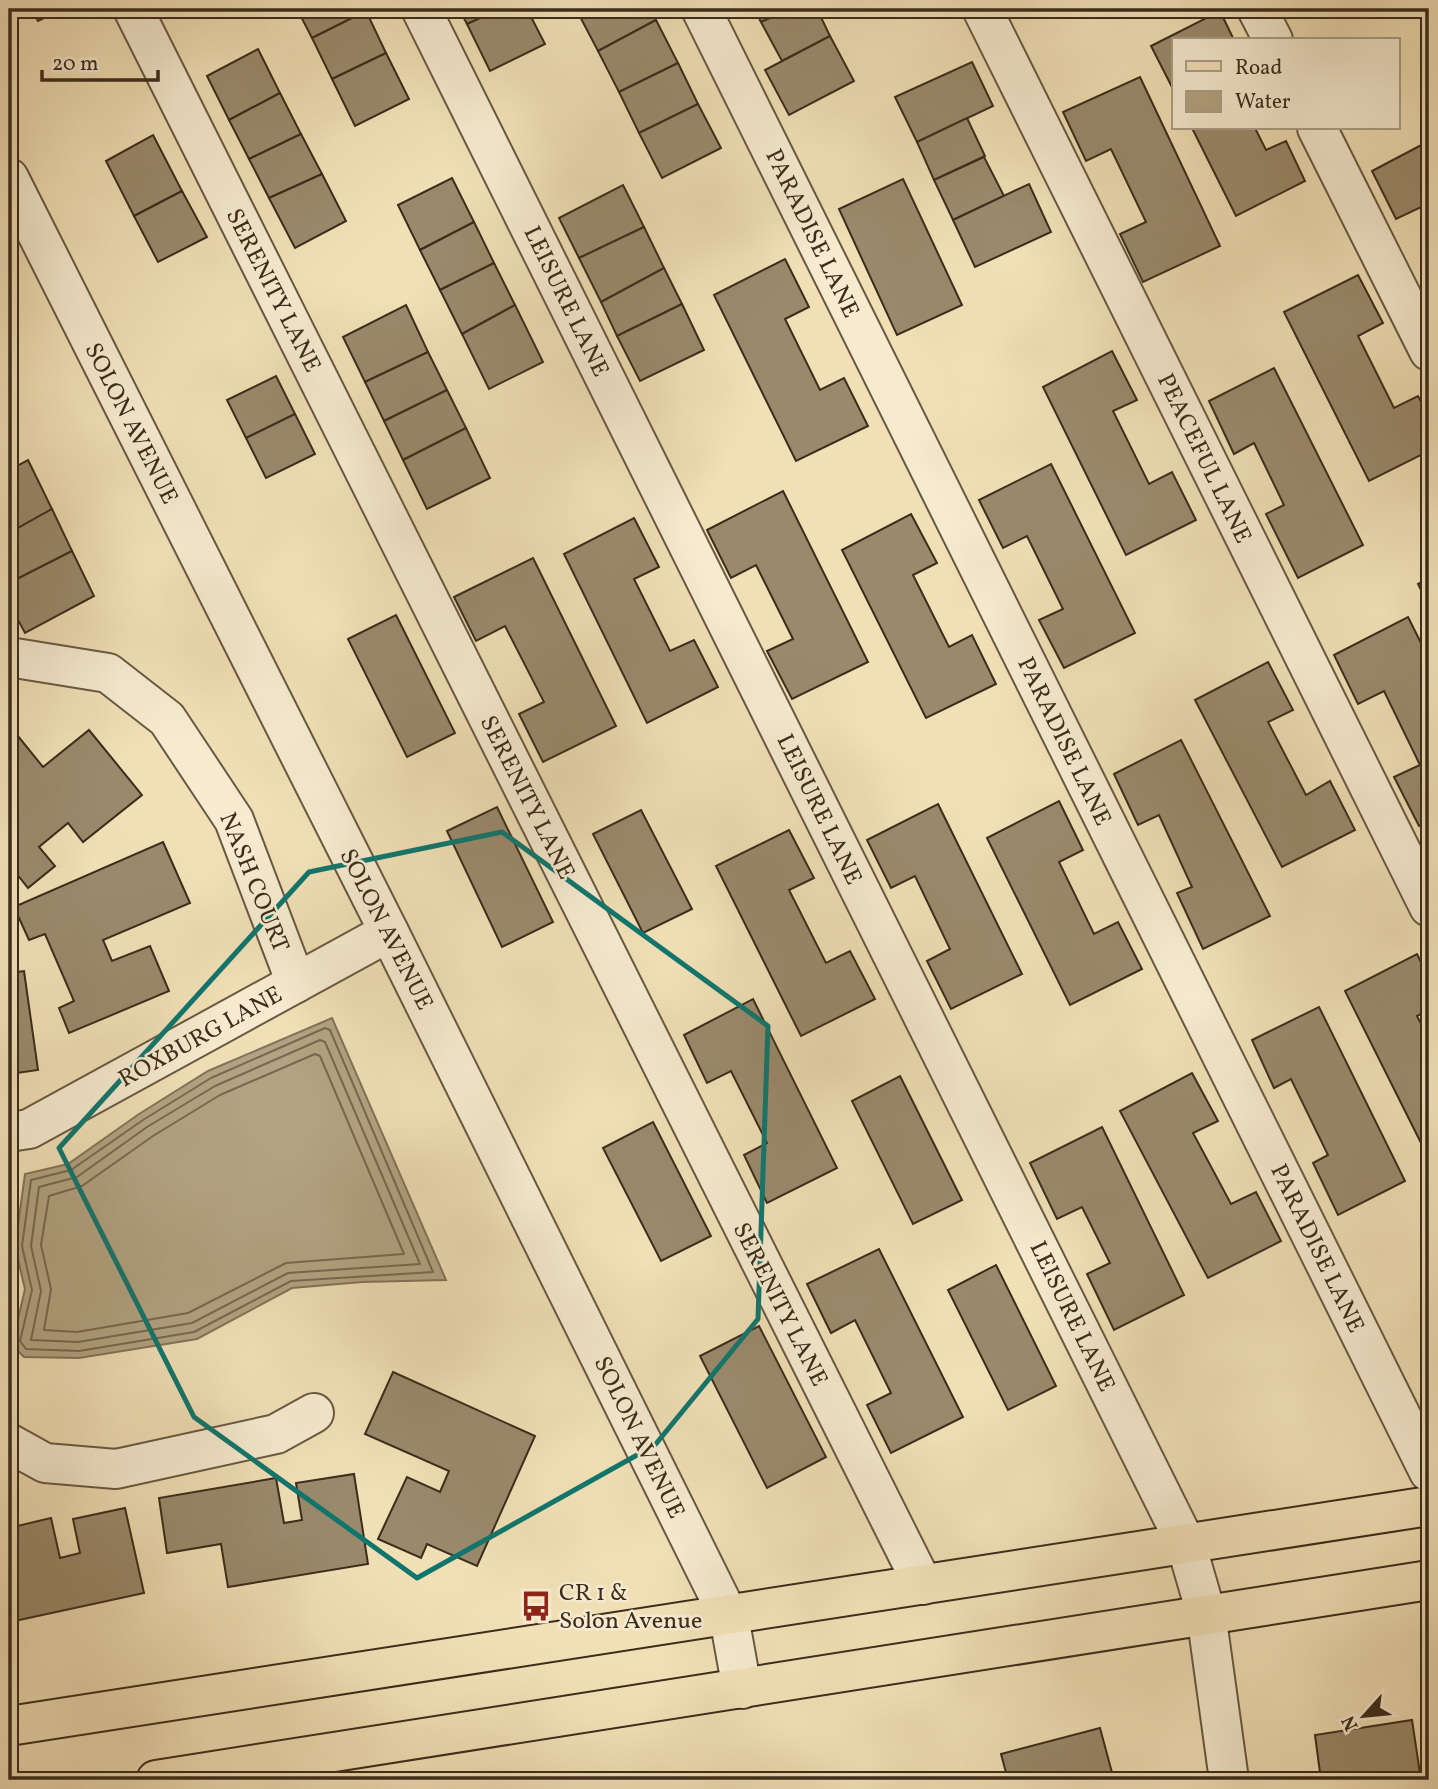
<svg xmlns="http://www.w3.org/2000/svg" width="1438" height="1789" font-family="Vollkorn,serif">
<style>
.water{fill:#b3a382;stroke:#837359;stroke-width:2}
.lines{fill:none;stroke-linecap:round;stroke-linejoin:round}
.shore{stroke:#77684f;stroke-width:2}
.building{fill:#9a8a6c;stroke:#3b2c1c;stroke-width:2}
.minor-casing{stroke:#685942;stroke-width:42}
.major-casing{stroke:#3b2c1c;stroke-width:42}
.minor{stroke:#f6ebd0;stroke-width:38}
.major{stroke:#f1e0b6;stroke-width:38}
.marked{fill:none;stroke:#0f766e;stroke-width:5;stroke-linejoin:round}
.labels{text-anchor:middle;stroke-width:5;stroke-linejoin:round;paint-order:stroke}
.street-label{font-size:24px;fill:#3b2c1c;stroke:#f6ebd0}
.poi-label{font-size:24px;fill:#3b2c1c;stroke:#f6ebd0;text-anchor:start}
</style>
<rect width="100%" height="100%" fill="#f1e0b6"/>
<filter id="stains"><feTurbulence type="fractalNoise" baseFrequency=".00286" numOctaves="4"/><feColorMatrix values="0 0 0 0 .2 0 0 0 0 .09 0 0 0 0 .02 0 0 0 .5 -.17"/></filter>
<radialGradient id="worn" r=".72"><stop offset=".6" stop-color="#630" stop-opacity="0"/><stop offset="1" stop-color="#630" stop-opacity=".3"/></radialGradient>
<polygon class="water" points="332,1018 446,1280 362,1282 292,1288 197,1339 79,1358 24,1357 12,1345 25,1289 15,1247 25,1174 68,1164 139,1114 208,1071"/>
<g class="lines">
<g class="shore">
<polygon points="325,1028 330,1030 433,1272 291,1281 194,1332 79,1351 26,1349 20,1341 32,1290 22,1246 31,1180 71,1170 143,1120 211,1078"/>
<polygon points="320,1040 325,1042 420,1264 288,1273 192,1323 78,1342 31,1340 41,1291 31,1246 39,1187 77,1177 147,1127 215,1086"/>
<polygon points="315,1054 320,1056 404,1254 286,1263 188,1313 77,1332 44,1330 51,1289 41,1245 49,1196 82,1186 153,1136 220,1095"/>
</g>
</g>
<g class="building">
<polygon points="31,9 63,9 38,21"/>
<polygon points="297,9 365,9 366,11 312,38"/>
<polygon points="459,9 500,9 467,24"/>
<polygon points="500,9 527,9 545,44 490,71 467,24"/>
<polygon points="576,9 650,9 656,20 598,51"/>
<polygon points="754,9 790,9 761,22"/>
<polygon points="790,9 817,9 830,36 782,61 761,22"/>
<polygon points="366,11 386,53 332,79 312,38"/>
<polygon points="1220,11 1234,40 1174,40 1174,91 1151,46"/>
<polygon points="656,20 678,63 619,92 598,51"/>
<polygon points="830,36 854,81 789,115 765,70"/>
<polygon points="258,49 280,93 229,120 207,76"/>
<polygon points="386,53 409,99 355,126 332,79"/>
<polygon points="972,62 993,106 917,142 895,97"/>
<polygon points="678,63 698,104 639,133 619,92"/>
<polygon points="1140,77 1220,246 1143,282 1120,234 1146,222 1111,149 1086,161 1063,112"/>
<polygon points="280,93 301,134 249,159 229,120"/>
<polygon points="698,104 721,148 662,178 639,133"/>
<polygon points="967,118 985,156 934,180 917,142"/>
<polygon points="1192,128 1255,128 1266,150 1286,141 1305,181 1236,216"/>
<polygon points="301,134 322,174 269,198 249,159"/>
<polygon points="153,135 182,191 134,216 106,161"/>
<polygon points="1429,141 1429,224 1421,207 1396,219 1372,171"/>
<polygon points="984,157 1004,196 953,220 934,180"/>
<polygon points="322,174 346,221 295,248 269,198"/>
<polygon points="452,178 474,222 420,250 398,205"/>
<polygon points="903,179 962,305 897,335 839,209"/>
<polygon points="1029,184 1051,232 975,267 953,220"/>
<polygon points="623,185 644,227 579,258 559,218"/>
<polygon points="182,191 207,237 158,262 134,216"/>
<polygon points="474,222 494,263 440,290 420,250"/>
<polygon points="644,227 664,268 601,302 579,258"/>
<polygon points="785,259 809,307 785,319 820,390 844,378 868,426 796,461 714,295"/>
<polygon points="494,263 515,305 462,334 440,290"/>
<polygon points="664,268 682,304 617,336 601,302"/>
<polygon points="1358,275 1383,323 1358,336 1394,408 1418,396 1429,417 1429,451 1369,481 1284,312"/>
<polygon points="682,304 704,350 640,381 617,336"/>
<polygon points="406,305 428,352 365,382 343,337"/>
<polygon points="515,305 543,362 489,389 462,334"/>
<polygon points="1112,351 1137,400 1113,411 1149,484 1172,472 1196,520 1126,555 1043,387"/>
<polygon points="428,352 447,390 384,421 365,382"/>
<polygon points="1274,368 1363,545 1298,578 1266,514 1284,505 1254,443 1234,454 1209,401"/>
<polygon points="276,376 295,414 246,438 227,400"/>
<polygon points="447,390 466,428 403,460 384,421"/>
<polygon points="295,414 315,454 266,478 246,438"/>
<polygon points="466,428 490,478 427,509 403,460"/>
<polygon points="28,460 52,509 9,533 9,470"/>
<polygon points="1051,464 1135,633 1064,668 1039,620 1063,609 1027,536 1003,548 979,500"/>
<polygon points="783,491 868,662 792,699 767,651 793,639 756,565 731,578 707,530"/>
<polygon points="52,509 72,551 9,583 9,533"/>
<polygon points="911,514 937,563 913,575 949,647 972,635 996,684 926,718 842,550"/>
<polygon points="634,518 659,567 634,579 670,651 694,640 718,687 647,723 564,554"/>
<polygon points="72,551 94,596 25,633 9,603 9,583"/>
<polygon points="533,558 616,726 543,762 519,714 544,702 505,626 476,641 454,597"/>
<polygon points="1429,578 1429,606 1418,584"/>
<polygon points="396,615 455,733 407,757 348,639"/>
<polygon points="1408,617 1429,659 1429,821 1419,826 1394,777 1420,765 1384,691 1358,704 1334,655"/>
<polygon points="1268,662 1293,710 1268,722 1306,795 1330,781 1355,830 1282,867 1195,700"/>
<polygon points="9,725 43,767 89,730 142,795 83,842 68,823 39,847 55,866 28,888 9,864"/>
<polygon points="1181,740 1270,916 1203,949 1177,893 1192,887 1159,815 1138,825 1114,774"/>
<polygon points="1059,801 1083,850 1059,862 1094,934 1118,922 1142,969 1070,1005 987,838"/>
<polygon points="938,804 1022,974 951,1009 927,961 950,949 915,876 891,888 867,840"/>
<polygon points="497,807 553,922 502,947 447,831"/>
<polygon points="641,810 692,909 643,933 593,834"/>
<polygon points="789,830 814,878 789,890 826,963 850,951 875,999 801,1036 716,866"/>
<polygon points="163,842 190,903 103,940 112,961 150,946 169,991 69,1033 59,1008 74,1001 45,934 29,940 14,907"/>
<polygon points="1417,954 1429,979 1429,1010 1417,1016 1429,1039 1429,1159 1345,991"/>
<polygon points="24,971 38,1070 9,1074 9,973"/>
<polygon points="753,999 837,1168 767,1203 744,1155 767,1143 731,1071 707,1083 684,1035"/>
<polygon points="1319,1007 1405,1181 1338,1215 1313,1163 1328,1155 1291,1079 1274,1088 1252,1040"/>
<polygon points="1192,1073 1218,1121 1193,1133 1231,1204 1256,1192 1281,1241 1208,1278 1120,1111"/>
<polygon points="900,1076 962,1200 913,1224 852,1101"/>
<polygon points="653,1122 711,1236 661,1261 603,1148"/>
<polygon points="1102,1127 1184,1295 1114,1330 1087,1274 1110,1263 1082,1207 1057,1219 1030,1163"/>
<polygon points="879,1249 963,1417 891,1453 867,1405 891,1393 855,1320 831,1333 807,1284"/>
<polygon points="996,1265 1056,1386 1008,1410 948,1290"/>
<polygon points="759,1326 826,1457 767,1488 700,1356"/>
<polygon points="393,1372 535,1436 477,1566 427,1544 421,1558 378,1539 407,1477 440,1492 449,1471 365,1434"/>
<polygon points="354,1474 368,1564 228,1587 221,1544 167,1553 159,1498 276,1478 284,1523 302,1520 296,1483"/>
<polygon points="125,1508 144,1593 10,1622 9,1528 51,1518 60,1558 80,1553 73,1519"/>
<polygon points="1412,1720 1421,1780 1321,1780 1315,1735"/>
<polygon points="1100,1728 1114,1780 1035,1780 1034,1776 1008,1780 1001,1754"/>
</g>
<g class="lines">
<g class="minor-casing">
<g id="minor">
<polyline points="133,9 923,1585"/>
<polyline points="421,9 1186,1544 1206,1613 1229,1780"/>
<polyline points="701,9 1429,1472"/>
<polyline points="982,9 1429,907"/>
<polyline points="1257,9 1273,40"/>
<polyline points="1317,128 1429,351"/>
<polyline points="9,178 389,932 729,1617 742,1689"/>
<polyline points="9,657 108,673 167,719 234,820 296,983"/>
<polyline points="9,1132 29,1129 389,932"/>
<polyline points="9,1443 45,1463 116,1469 276,1434 314,1413"/>
</g>
</g>
<g class="major-casing">
<g id="major">
<polyline points="9,1726 1429,1506"/>
<polyline points="156,1780 1429,1580"/>
</g>
</g>
<use href="#minor" class="minor"/>
<use href="#major" class="major"/>
</g>
<path class="marked" d="M 502,832 L 768,1026 L 758,1319 L 655,1445 L 417,1578 L 194,1417 L 59,1148 L 309,872 Z"/>
<defs>
<g id="bus-bare" transform="scale(2.415)"><path d="M-5-6H5V4H4V6H2V4H-2V6H-4V4H-5ZM-3.5-4V0h7V-4ZM-3.5 1.2v1.5H-2V1.2ZM2 1.2v1.5H3.5V1.2Z" fill="#8f2418" stroke="#f6ebd0" stroke-width="2.5" paint-order="stroke"/></g>
</defs>
<g fill-rule="evenodd">
<use href="#bus-bare" x="536" y="1606"/>
</g>
<g class="labels">
<g class="street-label">
<text transform="translate(813 233) rotate(64)" y="8">PARADISE LANE</text>
<text transform="translate(274 290) rotate(63)" y="8">SERENITY LANE</text>
<text transform="translate(567 301) rotate(64)" y="8">LEISURE LANE</text>
<text transform="translate(132 423) rotate(63)" y="8">SOLON AVENUE</text>
<text transform="translate(1205 458) rotate(64)" y="8">PEACEFUL LANE</text>
<text transform="translate(1065 741) rotate(64)" y="8">PARADISE LANE</text>
<text transform="translate(528 797) rotate(63)" y="8">SERENITY LANE</text>
<text transform="translate(820 809) rotate(64)" y="8">LEISURE LANE</text>
<text transform="translate(255 882) rotate(68)" y="8">NASH COURT</text>
<text transform="translate(387 929) rotate(63)" y="8">SOLON AVENUE</text>
<text transform="translate(200 1036) rotate(-29)" y="8">ROXBURG LANE</text>
<text transform="translate(1318 1248) rotate(64)" y="8">PARADISE LANE</text>
<text transform="translate(781 1304) rotate(63)" y="8">SERENITY LANE</text>
<text transform="translate(1073 1316) rotate(64)" y="8">LEISURE LANE</text>
<text transform="translate(640 1437) rotate(64)" y="8">SOLON AVENUE</text>
</g>
<g class="poi-label">
<text x="559" y="1600">CR 1 &amp;<tspan x="559" dy="28">Solon Avenue</tspan></text>
</g>
</g>
<rect width="1438" height="1789" fill="none" stroke="#f1e0b6" stroke-width="35"/>
<rect x="10" y="10" width="1417" height="1768" fill="none" stroke="#3b2c1c" stroke-width="3.5"/>
<rect x="18" y="18" width="1403" height="1754" fill="none" stroke="#3b2c1c" stroke-width="2"/>
<rect x="1172" y="38" width="228" height="91" fill="#f6ebd0" stroke="#ab9f88" stroke-width="2"/>
<rect x="1186" y="61" width="35" height="10" fill="#f1e0b6" stroke="#ab9f88" stroke-width="2"/>
<text x="1235" y="74" font-size="21" fill="#3b2c1c">Road</text>
<rect x="1186" y="91" width="35" height="21" fill="#b3a382" stroke="#ab9f88" stroke-width="2"/>
<text x="1235" y="108" font-size="21" fill="#3b2c1c">Water</text>
<g transform="translate(1364 1716) rotate(243)" stroke="#f6ebd0" stroke-width="5" paint-order="stroke">
<path d="M0-5L12 26L0 18L-12 26Z" fill="#3b2c1c"/>
<text y="-10" font-size="19" font-weight="bold" text-anchor="middle" fill="#3b2c1c">N</text>
</g>
<path d="M42 70v10h116v-10" fill="none" stroke="#3b2c1c" stroke-width="3.5"/>
<text x="52" y="70" font-size="21" fill="#3b2c1c" stroke="#f6ebd0" stroke-width="5" paint-order="stroke">20 m</text>
<rect width="100%" height="100%" filter="url(#stains)"/>
<rect width="100%" height="100%" fill="url(#worn)"/>
</svg>
